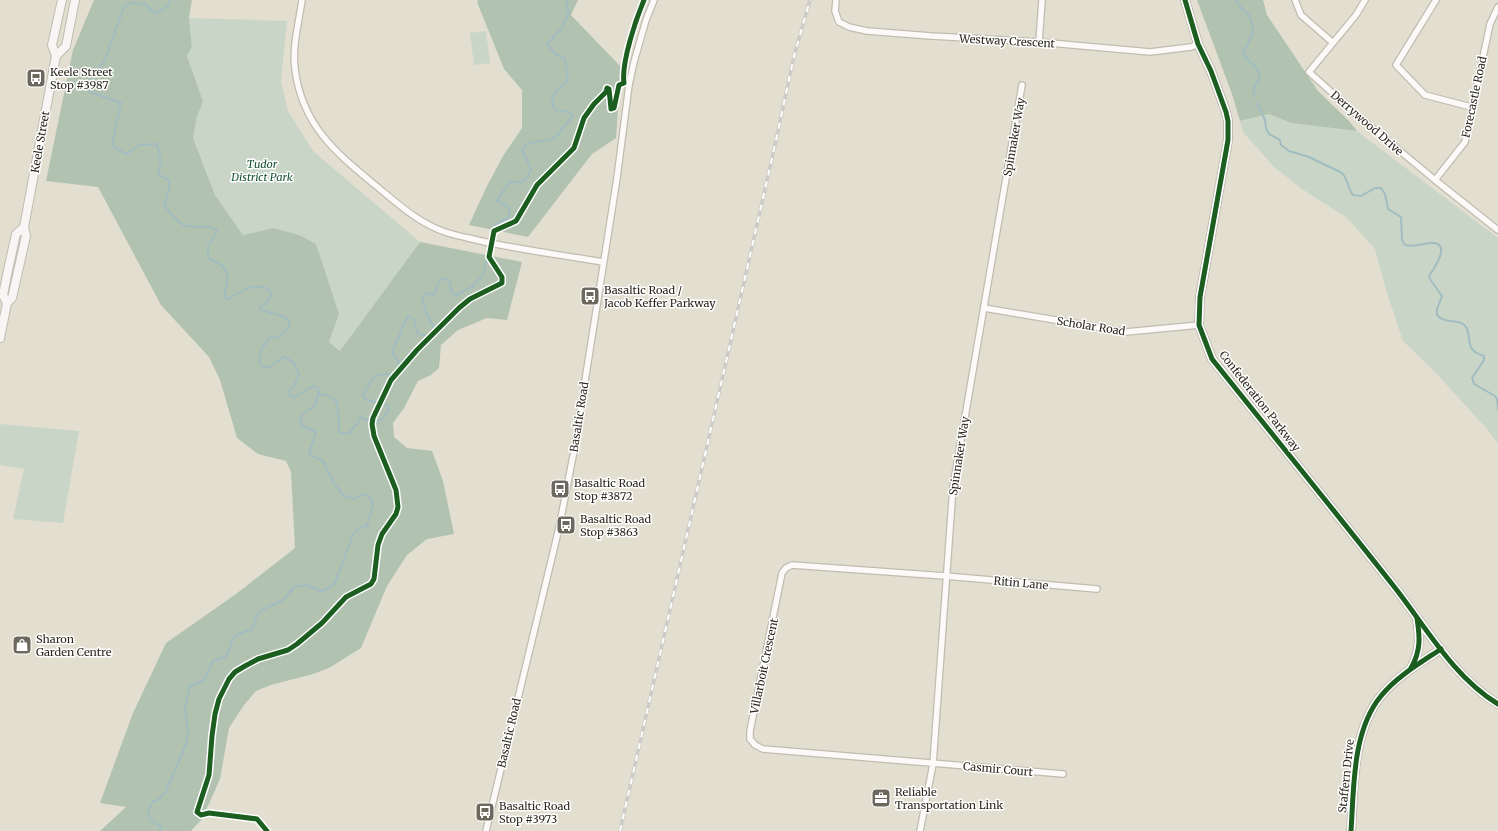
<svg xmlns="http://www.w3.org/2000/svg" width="1498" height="831" font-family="Merriweather,serif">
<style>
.green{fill:#c9d6c7}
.forest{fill:#b2c2b1}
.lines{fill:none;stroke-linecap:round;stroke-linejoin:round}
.stream{stroke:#a1bdc0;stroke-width:2}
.street-casing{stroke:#c0bcb1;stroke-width:8}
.secondary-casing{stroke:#c0bcb1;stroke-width:10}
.street{stroke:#fbfaf8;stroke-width:5.5}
.secondary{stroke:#f7f6f5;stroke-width:8}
.rail-casing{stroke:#cccbc8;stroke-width:3.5}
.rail{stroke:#fff;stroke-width:2;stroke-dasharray:6;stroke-linecap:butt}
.cycleway-casing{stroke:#fff;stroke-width:8}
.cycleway{stroke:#1b5e20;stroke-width:5}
.labels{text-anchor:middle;stroke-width:3;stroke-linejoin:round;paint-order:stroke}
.street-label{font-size:11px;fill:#2c281f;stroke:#fff}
.poi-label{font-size:11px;fill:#2c281f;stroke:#fff;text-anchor:start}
.park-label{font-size:11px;font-style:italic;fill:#165236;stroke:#fff}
</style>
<rect width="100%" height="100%" fill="#e2ded0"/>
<g class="green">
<polygon points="189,18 287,21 281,81 288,111 313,151 420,242 341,351 329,342 339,314 273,228 243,235 215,195 193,138 197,117 203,101 187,56 192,47"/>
<polygon points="486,31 490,63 474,65 470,33"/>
<polygon points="1269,114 1291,123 1357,131 1498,238 1498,444 1487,429 1436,373 1403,341 1386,290 1375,249 1347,218 1302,189 1273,166 1243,132 1240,121"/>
<polygon points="0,424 79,431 63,523 13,519 24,469 0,465"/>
</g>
<g class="forest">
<polygon points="94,0 192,0 189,18 192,47 187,56 203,101 197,117 193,138 215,195 243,235 273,228 299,235 316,244 339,314 329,342 340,351 420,242 522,262 507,320 487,318 458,330 441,345 439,368 431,375 418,381 404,408 393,423 394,437 407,448 432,451 443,481 454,534 427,539 407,555 387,586 361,648 329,668 313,674 271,685 256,691 244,705 229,728 220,779 202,819 191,831 100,831 126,807 100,803 133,713 166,643 236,594 295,548 291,472 286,461 258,454 237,438 220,380 209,357 161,305 98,187 46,181 73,50"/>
<polygon points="478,0 578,0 571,15 621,67 616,138 592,154 528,237 469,225 486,188 503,156 522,128 522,90 504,69 477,2"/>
<polygon points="1197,0 1263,0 1267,15 1318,91 1349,121 1357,131 1291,123 1269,114 1240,121 1232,94"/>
</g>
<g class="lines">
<g class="stream">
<path d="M 1236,0 L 1242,9 L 1249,15 L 1253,26 L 1252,35 L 1243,53 C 1249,64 1259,65 1260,79 C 1253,85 1253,89 1255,97"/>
<path d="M 1257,103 L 1265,120 L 1266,128 L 1269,134 L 1280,140 L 1281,145 L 1289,151 L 1309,157 L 1342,173 C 1348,179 1348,189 1353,195 L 1361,196 L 1375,188 L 1381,188 L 1385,194 L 1388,209 L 1401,217 L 1402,240 L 1405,245 C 1418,248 1424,242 1434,243 C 1451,245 1433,270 1429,276 L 1430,279 L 1442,296 L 1437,309 L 1437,315 C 1445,324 1456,319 1463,324 C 1472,330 1466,343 1473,350 C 1475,353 1481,355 1484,356 L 1484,360 L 1472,378 L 1474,384 L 1495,396 L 1497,399 L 1498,410"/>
<path d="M 494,227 L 500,222 L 508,218 L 510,210 L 506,205 L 497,201 L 509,182 C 525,183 525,182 531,169 L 522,150 L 528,143 L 550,140 L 560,133 L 563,127 L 572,118 L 572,115 L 567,111 L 558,112 C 544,99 558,90 568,80 L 565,59 L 555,54 L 547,44 L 562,28 L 569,12 L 566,6 L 568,0"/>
<path d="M 319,394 L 327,395 L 336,401 L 339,417 L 339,432 L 348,434 L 360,420 L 360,417 L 376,423 L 385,416 L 389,409 L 387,405 L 367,400 L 363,396 C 369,382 377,369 393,376 L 402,367 L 392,352 L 408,316 L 414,320 L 417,333 L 429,337 L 434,336 L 435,330 L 426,313 L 422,298 L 425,293 L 434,295 L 440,278 L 450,281 L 451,291 L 456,295 L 472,287 L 483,275 L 487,258"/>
<path d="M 160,831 L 161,826 L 150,820 L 148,811 L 153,801 L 158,800 L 165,793 L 186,744 L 188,732 L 185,708 L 190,686 L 204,680 L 213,661 L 227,656 C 232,639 233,633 252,630 L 258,612 L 283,600 L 294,587 L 307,585 L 321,591 L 331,587 L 335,583 L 353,534 L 360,527 L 367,526 L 373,504 L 370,497 L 365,494 L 353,499 L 343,495 L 334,483 L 323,461 L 309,454 L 316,432 L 302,426 L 300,420 L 303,414 L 315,406 L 319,390 L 317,387 L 313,386 L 295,397 L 290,396 L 289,391 L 295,384 L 299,374 C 296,365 294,360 283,357 L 270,367 L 262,366 L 259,362 L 262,348 L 271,337 L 279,338 L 289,327 L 289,320 C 278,312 269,315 259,308 L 268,301 L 271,295 L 269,289 C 254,282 241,292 228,299 L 224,297 L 228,276 L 223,266 L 208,258 L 208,245 L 215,235 L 217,230 C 207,223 193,230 182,224 C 175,220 169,211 164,205 L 169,190 L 169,180 L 158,174 L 161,161 L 157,144 L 139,145 L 127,154 L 116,149 L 112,145 L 121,103 L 90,92 L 89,85 L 92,77 L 104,62 L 124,7 L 133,2 L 146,5 L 155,14 L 168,6 L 170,0"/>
</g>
<g class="street-casing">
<g id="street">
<path d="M 302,0 C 299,22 292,47 295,69 C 302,125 335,152 375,185 C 397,203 418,223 445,232 C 457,236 469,238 481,241 C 521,250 562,255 603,262"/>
<polyline points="836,0 835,11 839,22 849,27 867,31 931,36 1039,42 1150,52 1191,47 1198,44"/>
<polyline points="1295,0 1301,15 1332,42"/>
<polyline points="1365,0 1356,15 1309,72 1358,116 1435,180 1498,230"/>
<polyline points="1436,0 1396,65 1425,95 1471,107"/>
<polyline points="1039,42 1042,0"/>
<polyline points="1435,180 1465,142 1490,24 1498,7"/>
<polyline points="984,308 1126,332 1199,325"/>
<polyline points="1063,774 763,749 755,745 750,739 750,731 782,573 786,568 792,565 945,576 1097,589"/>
<polyline points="486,831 559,528 574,451 617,178 629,85 634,62 646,20 654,0"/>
<polyline points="920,831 933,764 953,487 1022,85"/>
</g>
</g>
<g class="secondary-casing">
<g id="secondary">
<path d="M 1185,0 L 1198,44 L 1211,71 L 1226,112 L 1228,121 L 1228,140 L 1200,297 L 1199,325 L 1212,359 C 1272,434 1333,509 1392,584 C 1425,625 1452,676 1498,704"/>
<polyline points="56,56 66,46 75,0"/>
<polyline points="7,303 3,295 8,270 16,234 24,227"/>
<polyline points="0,338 7,303 12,298 26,236 24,227 56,56 52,45 62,0"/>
<path d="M 1411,668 C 1420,652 1420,637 1417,619"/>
<path d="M 1351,831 C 1354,788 1352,731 1381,696 C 1396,677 1420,663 1441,649"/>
</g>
</g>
<use href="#street" class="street"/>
<use href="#secondary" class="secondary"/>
<g class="rail-casing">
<polyline id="rail" points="620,831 775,145 794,56 810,0"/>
</g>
<use href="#rail" class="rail"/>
<g class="cycleway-casing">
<g id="cycleway">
<path d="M 1185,0 L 1198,44 L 1211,71 L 1226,112 L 1228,121 L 1228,140 L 1200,297 L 1199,325 L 1212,359 C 1272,434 1333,509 1392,584 C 1425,625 1452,676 1498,704"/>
<path d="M 1411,668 C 1421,651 1420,637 1417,618"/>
<path d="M 267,831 L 257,819 L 209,813 L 201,815 L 197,812 L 209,775 L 212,736 L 215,714 L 219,699 L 229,679 L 235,672 L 245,666 L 258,659 L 288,650 L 297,644 L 322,623 L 346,597 L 371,584 L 374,579 L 378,545 L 382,534 L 396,514 L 398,507 L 396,490 L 374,436 L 372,424 L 373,418 L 391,380 L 417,350 L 459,308 L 470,299 L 502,283 L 502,277 L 489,257 L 494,231 L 516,221 L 537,185 L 574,148 L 584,118 L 594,104 L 606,92 L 607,88 L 609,89 L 611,109 L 614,108 L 619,85 L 624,83 C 621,63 636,19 644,0"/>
<path d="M 1351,831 C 1354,788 1352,731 1381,696 C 1396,677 1420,663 1441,649"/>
</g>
</g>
<use href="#cycleway" class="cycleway"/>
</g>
<defs>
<g id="bus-square" transform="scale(1)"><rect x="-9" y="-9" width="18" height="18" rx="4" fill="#6c685d" stroke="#fff"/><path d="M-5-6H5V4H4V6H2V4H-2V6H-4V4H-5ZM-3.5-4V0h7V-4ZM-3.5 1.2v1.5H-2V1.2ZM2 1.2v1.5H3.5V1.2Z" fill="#fff"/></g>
<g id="shop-square" transform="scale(1)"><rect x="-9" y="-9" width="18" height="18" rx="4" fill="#6c685d" stroke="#fff"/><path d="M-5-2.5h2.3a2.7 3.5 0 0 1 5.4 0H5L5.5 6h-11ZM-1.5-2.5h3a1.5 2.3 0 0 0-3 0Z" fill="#fff"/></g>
<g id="office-square" transform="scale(1)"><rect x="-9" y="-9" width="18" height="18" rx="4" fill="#6c685d" stroke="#fff"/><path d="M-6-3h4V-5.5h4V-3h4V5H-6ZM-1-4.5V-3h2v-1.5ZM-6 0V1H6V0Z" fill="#fff"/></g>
</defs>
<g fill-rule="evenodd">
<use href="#bus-square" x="36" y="78"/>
<use href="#bus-square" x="590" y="296"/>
<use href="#bus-square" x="560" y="489"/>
<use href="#bus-square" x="566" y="525"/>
<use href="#shop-square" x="22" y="645"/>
<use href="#office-square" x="881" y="798"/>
<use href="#bus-square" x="485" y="812"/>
</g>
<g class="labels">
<g class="street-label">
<text transform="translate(1007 41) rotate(3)" y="4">Westway Crescent</text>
<text transform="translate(1474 97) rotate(-78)" y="4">Forecastle Road</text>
<text transform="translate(1367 123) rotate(41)" y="4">Derrywood Drive</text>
<text transform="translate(1014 137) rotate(-80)" y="4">Spinnaker Way</text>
<text transform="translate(40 142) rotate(-80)" y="4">Keele Street</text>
<text transform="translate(1091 326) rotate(9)" y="4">Scholar Road</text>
<text transform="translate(1260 401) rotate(52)" y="4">Confederation Parkway</text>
<text transform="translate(579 417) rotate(-81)" y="4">Basaltic Road</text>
<text transform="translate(959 456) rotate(-81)" y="4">Spinnaker Way</text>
<text transform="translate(1021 583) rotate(5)" y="4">Ritin Lane</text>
<text transform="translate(764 666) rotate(-78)" y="4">Villarboit Crescent</text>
<text transform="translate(509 733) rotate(-77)" y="4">Basaltic Road</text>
<text transform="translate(998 769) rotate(5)" y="4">Casmir Court</text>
<text transform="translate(1346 776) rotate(-84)" y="4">Staffern Drive</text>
</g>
<g class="poi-label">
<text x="50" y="76">Keele Street<tspan x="50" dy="13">Stop #3987</tspan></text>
<text x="604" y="294">Basaltic Road /<tspan x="604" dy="13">Jacob Keffer Parkway</tspan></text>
<text x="574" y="487">Basaltic Road<tspan x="574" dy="13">Stop #3872</tspan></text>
<text x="580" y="523">Basaltic Road<tspan x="580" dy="13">Stop #3863</tspan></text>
<text x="36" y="643">Sharon<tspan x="36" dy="13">Garden Centre</tspan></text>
<text x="895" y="796">Reliable<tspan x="895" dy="13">Transportation Link</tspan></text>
<text x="499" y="810">Basaltic Road<tspan x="499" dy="13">Stop #3973</tspan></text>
</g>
<g class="park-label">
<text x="262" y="168">Tudor<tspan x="262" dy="13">District Park</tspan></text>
</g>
</g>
</svg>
